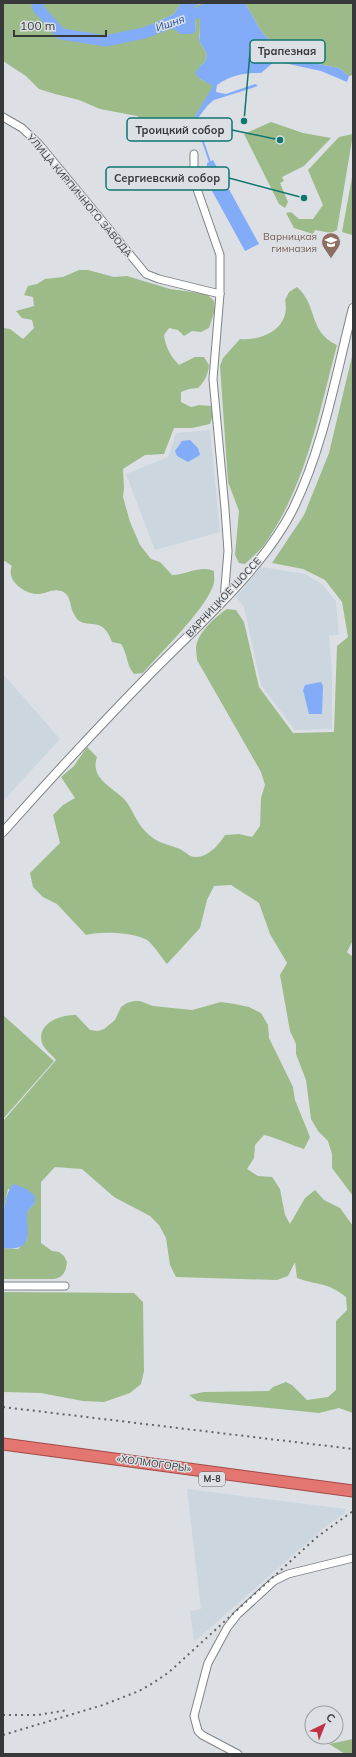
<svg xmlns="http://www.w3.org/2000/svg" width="356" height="1757" font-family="Mulish,sans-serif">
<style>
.built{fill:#ccd6df}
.green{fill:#9cbb89}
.water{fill:#82acf7}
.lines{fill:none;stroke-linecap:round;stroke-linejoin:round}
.stream{stroke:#82acf7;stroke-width:2}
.river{stroke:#82acf7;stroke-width:11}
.minor-casing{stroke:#7f8386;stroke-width:9}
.tertiary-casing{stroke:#7f8386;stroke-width:10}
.trunk-casing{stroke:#a34a47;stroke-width:13}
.minor{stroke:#fff;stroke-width:7}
.tertiary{stroke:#fff;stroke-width:8}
.trunk{stroke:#e47672;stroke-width:11}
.rail{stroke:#636567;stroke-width:2;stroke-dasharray:2 4;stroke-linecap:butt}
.labels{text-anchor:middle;stroke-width:3;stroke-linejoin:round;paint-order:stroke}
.shield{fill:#dce0e4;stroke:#686a6d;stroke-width:1}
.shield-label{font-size:9px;font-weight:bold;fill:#37383a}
.street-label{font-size:10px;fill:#37383a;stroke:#dce0e4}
.education-label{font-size:10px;fill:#785e54;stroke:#dce0e4;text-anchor:end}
.water-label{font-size:11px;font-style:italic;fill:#1c4ba0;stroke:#dce0e4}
.leader{fill:none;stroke:#0f766e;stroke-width:1.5}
.callout-dot{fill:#0f766e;stroke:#dce0e4;stroke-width:1.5}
.callout{fill:#dce0e4;stroke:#0f766e;stroke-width:1.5}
.callout-label{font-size:11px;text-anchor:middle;font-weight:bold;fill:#37383a}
</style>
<rect width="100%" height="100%" fill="#dce0e4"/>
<g class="built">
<polygon points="210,430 220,532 155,550 126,474 168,457 176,433"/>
<polygon points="261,567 306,574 322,584 336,601 339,635 329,635 332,670 332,729 295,730 261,685 244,607 236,597"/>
<polygon points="3,674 60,739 3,801"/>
<polygon points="187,1489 346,1509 345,1513 325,1527 194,1642 190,1611 201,1609"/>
</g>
<g class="green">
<path d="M 3,3 L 181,3 L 174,14 L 148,26 L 196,31 L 194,6 L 203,3 L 204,6 C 198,17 201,29 199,41 L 207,54 L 205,62 L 200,66 L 200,79 L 214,86 L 194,118 L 182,129 L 164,134 L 137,116 L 100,109 L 79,100 L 55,94 L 39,89 L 26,76 L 3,61 Z"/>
<polygon points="245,3 353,3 353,75 349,76 339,68 298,60 279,54 290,50 311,52 311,47 271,42 261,31"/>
<polygon points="271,122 303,133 331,138 304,166 282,177 284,181 280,183 288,202 285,208 279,204 244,134"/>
<polygon points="353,134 337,230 331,233 315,230 313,234 294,228 286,213 291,212 299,219 313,219 323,205 308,170 339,137"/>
<polygon points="353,172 353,229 352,235 342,232"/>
<path d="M 79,270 L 88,270 L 114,277 L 127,276 L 170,289 L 199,293 L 208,295 L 214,301 L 215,310 L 209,328 L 201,332 L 192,331 L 184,336 L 178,330 L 169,328 L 164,335 C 165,346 171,357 179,365 L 195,357 L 204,357 L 209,365 C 208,375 205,381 198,388 L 189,389 L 181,392 L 181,402 L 191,407 L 199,405 L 211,406 L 213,415 L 210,424 L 192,428 L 174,428 L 164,454 L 145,455 L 123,469 L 124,488 L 123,497 L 130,522 L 140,545 L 151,559 L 160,562 L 172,575 C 187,575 199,565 214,571 C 214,577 215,581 213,586 C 204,611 161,652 143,673 L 134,674 C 126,665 128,654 121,644 L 112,642 C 101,611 83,634 74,614 C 69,605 72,595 61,591 C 52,588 46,594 37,594 C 27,594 13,585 11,575 C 10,572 11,568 12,566 L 5,561 L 3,562 L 3,328 L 10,329 L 23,339 L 34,328 L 32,320 L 22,318 L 16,311 L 34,306 L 33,297 L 24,295 L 28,286 L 37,284 L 45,279 L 63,277 Z"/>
<path d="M 297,287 C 318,305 308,332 337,345 C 319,413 306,486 264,545 C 259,552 251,558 245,564 L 239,563 L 235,555 L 239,511 L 228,482 L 220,366 L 223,358 L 240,339 C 264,341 291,327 285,300 L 289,292 Z"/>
<path d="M 353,352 L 353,940 L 347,952 L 353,957 L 353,1196 L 332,1168 L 332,1154 L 328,1141 L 318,1131 L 311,1119 L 306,1080 L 296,1054 L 296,1044 L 290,1031 L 280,975 L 287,963 L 270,934 L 259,903 L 231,885 L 214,886 L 207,900 L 200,928 L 167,964 C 161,957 154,945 147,940 C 133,932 101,931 86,935 L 57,904 L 43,897 L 33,887 L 30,873 L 60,843 L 53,815 L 63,805 L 75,798 L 61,777 L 74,766 L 87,747 L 97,757 C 96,760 95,765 96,769 C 98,782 117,791 125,800 C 133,810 136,822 145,831 C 156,843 167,844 180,849 C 184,851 187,854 190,856 C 205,861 218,846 225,835 L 239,834 L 252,837 L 260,826 L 261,798 L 265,785 L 261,772 L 197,660 C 197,656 196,652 196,648 C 197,633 216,616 227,609 L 236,610 L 244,622 L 259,687 L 293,733 L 334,732 L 337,646 L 348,637 L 342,602 L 325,580 L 303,569 L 272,563 L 304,515 L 329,453 Z"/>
<path d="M 134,1001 L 140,1001 L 153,1006 L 192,1010 L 221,1002 L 235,1004 L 249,1007 L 261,1013 L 268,1025 L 269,1038 L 293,1087 L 295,1100 L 310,1137 L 304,1149 C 290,1145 278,1138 264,1135 L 255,1145 L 254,1158 L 247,1169 L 258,1176 L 272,1177 L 280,1189 L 285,1215 L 290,1224 L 305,1198 L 315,1190 L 324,1200 L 340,1208 L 353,1226 L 353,1413 L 339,1408 L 319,1413 L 197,1401 L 189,1395 L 204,1392 L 269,1391 L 273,1387 L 286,1382 L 292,1385 L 307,1400 L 328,1397 L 336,1390 L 336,1321 L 347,1310 L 346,1297 C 326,1281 318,1286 297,1278 L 295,1262 L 288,1276 L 277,1280 L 176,1277 L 170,1265 L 166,1238 L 159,1225 L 150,1216 L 114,1197 L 82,1169 L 55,1167 L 41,1182 L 41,1243 L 52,1251 L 59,1252 L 64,1256 L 67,1262 C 66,1272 63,1278 53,1279 L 3,1279 L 3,1248 L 18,1249 L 27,1240 L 27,1212 L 35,1203 L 8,1189 L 3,1213 L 3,1121 L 56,1060 C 52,1055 44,1049 42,1043 C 36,1024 61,1014 76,1015 L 90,1030 L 98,1031 L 104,1029 L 115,1020 L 121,1007 L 127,1003 Z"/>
<polygon points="3,1015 54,1061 3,1119"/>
<polygon points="3,1292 134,1293 143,1302 144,1371 141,1384 130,1393 104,1402 83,1401 41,1393 3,1392"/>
<polygon points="353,1739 353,1754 345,1754 329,1744"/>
</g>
<g class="water">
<path d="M 181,3 L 200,3 L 194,7 L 196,31 L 192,34 L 181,34 C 173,27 165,26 155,27 L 150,32 L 144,33 L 148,26 L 174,14 Z"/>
<path d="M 203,3 L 245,3 L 261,31 L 271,42 L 311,47 L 311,52 L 290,50 L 280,54 L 298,60 L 339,68 L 349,76 L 347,82 L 321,71 L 275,61 L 261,73 C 243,73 232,75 217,85 L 216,92 L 226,94 L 255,84 L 258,86 L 214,100 L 208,105 L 198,118 L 202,135 L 200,136 L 194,118 L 213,86 L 200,79 L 195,73 L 200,66 L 205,62 L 207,54 L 199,41 C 201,30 199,19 201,8 L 204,6 Z"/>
<polygon points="213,160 259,244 245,251 206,180 207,163"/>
<polygon points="190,440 198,448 200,455 188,462 177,456 175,451 182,441"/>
<polygon points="321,682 323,686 322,714 309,714 303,690 305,685"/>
<path d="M 13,1184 L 25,1188 L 35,1196 L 35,1203 L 27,1212 C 27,1236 34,1251 3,1248 C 3,1229 1,1199 13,1184 Z"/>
</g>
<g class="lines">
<polyline class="stream" points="201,136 210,162"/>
<polyline class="river" points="39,3 37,7 61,34 106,41 144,33 223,3"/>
<g class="minor-casing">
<g id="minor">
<polyline points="3,117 22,128 39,144 146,274 159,279 220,294"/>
<polyline points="194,154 194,171 197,189 220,255 220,294 213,379 225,509 228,551 224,599"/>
<polyline points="3,1286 65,1286"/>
<polyline points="238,1754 202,1735 198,1731 194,1716 205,1674 208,1663 227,1628 237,1615 274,1581 288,1574 353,1558"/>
</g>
</g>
<g class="tertiary-casing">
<path id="tertiary" d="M 3,832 C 51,778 100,725 151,673 C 199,624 264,568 294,507 C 324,445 336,374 353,308"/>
</g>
<g class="trunk-casing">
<polyline id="trunk" points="3,1444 353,1491"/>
</g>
<use href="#minor" class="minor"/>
<use href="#tertiary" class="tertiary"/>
<use href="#trunk" class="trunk"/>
<g class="rail">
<polyline points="3,1407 353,1449"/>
<polyline points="3,1715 38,1715 68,1710"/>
<polyline points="3,1735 103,1705 139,1691 153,1683 168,1673 190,1653 317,1537 353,1511"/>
</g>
</g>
<defs>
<g id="school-pin" transform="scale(1)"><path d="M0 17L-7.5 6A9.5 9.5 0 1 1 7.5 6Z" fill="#8d6e63" stroke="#dce0e4"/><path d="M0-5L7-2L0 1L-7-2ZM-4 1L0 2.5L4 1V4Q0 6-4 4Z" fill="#fff"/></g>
</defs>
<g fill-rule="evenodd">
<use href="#school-pin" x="331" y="242"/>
</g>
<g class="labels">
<rect class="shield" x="199" y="1472" width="26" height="14" rx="3"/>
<g class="shield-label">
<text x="212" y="1482">М-8</text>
</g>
<g class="street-label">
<text transform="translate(80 195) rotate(50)" y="4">УЛИЦА КИРПИЧНОГО ЗАВОДА</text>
<text transform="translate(223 597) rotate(-47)" y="4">ВАРНИЦКОЕ ШОССЕ</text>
<text transform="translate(154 1463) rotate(8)" y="4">«ХОЛМОГОРЫ»</text>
</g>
<g class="education-label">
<text x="317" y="240">Варницкая<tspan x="317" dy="12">гимназия</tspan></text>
</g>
<g class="water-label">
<text transform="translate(170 23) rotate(-20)" y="4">Ишня</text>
</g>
</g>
<path class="leader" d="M244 121L250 52M280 140L232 130M304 198L229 178"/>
<g class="callout-dot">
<circle cx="244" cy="121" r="4"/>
<circle cx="280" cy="140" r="4"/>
<circle cx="304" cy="198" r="4"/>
</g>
<g class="callout">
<rect x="250" y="40" width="75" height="23" rx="4"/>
<rect x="127" y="118" width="105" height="23" rx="4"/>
<rect x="106" y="167" width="123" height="23" rx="4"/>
</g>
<g class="callout-label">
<text x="287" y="55">Трапезная</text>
<text x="180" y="134">Троицкий собор</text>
<text x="167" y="182">Сергиевский собор</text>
</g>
<rect width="356" height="1757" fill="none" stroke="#37383a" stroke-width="8"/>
<g transform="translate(324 1725) rotate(43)"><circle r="19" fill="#dce0e4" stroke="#9a9da0"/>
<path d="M0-3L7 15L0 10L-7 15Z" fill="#c13046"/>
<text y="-6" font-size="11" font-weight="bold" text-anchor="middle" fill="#37383a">С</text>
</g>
<path d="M14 30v6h92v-6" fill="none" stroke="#37383a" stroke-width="2"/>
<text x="20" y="30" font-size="12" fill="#37383a" stroke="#dce0e4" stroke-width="3" paint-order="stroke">100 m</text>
</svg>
